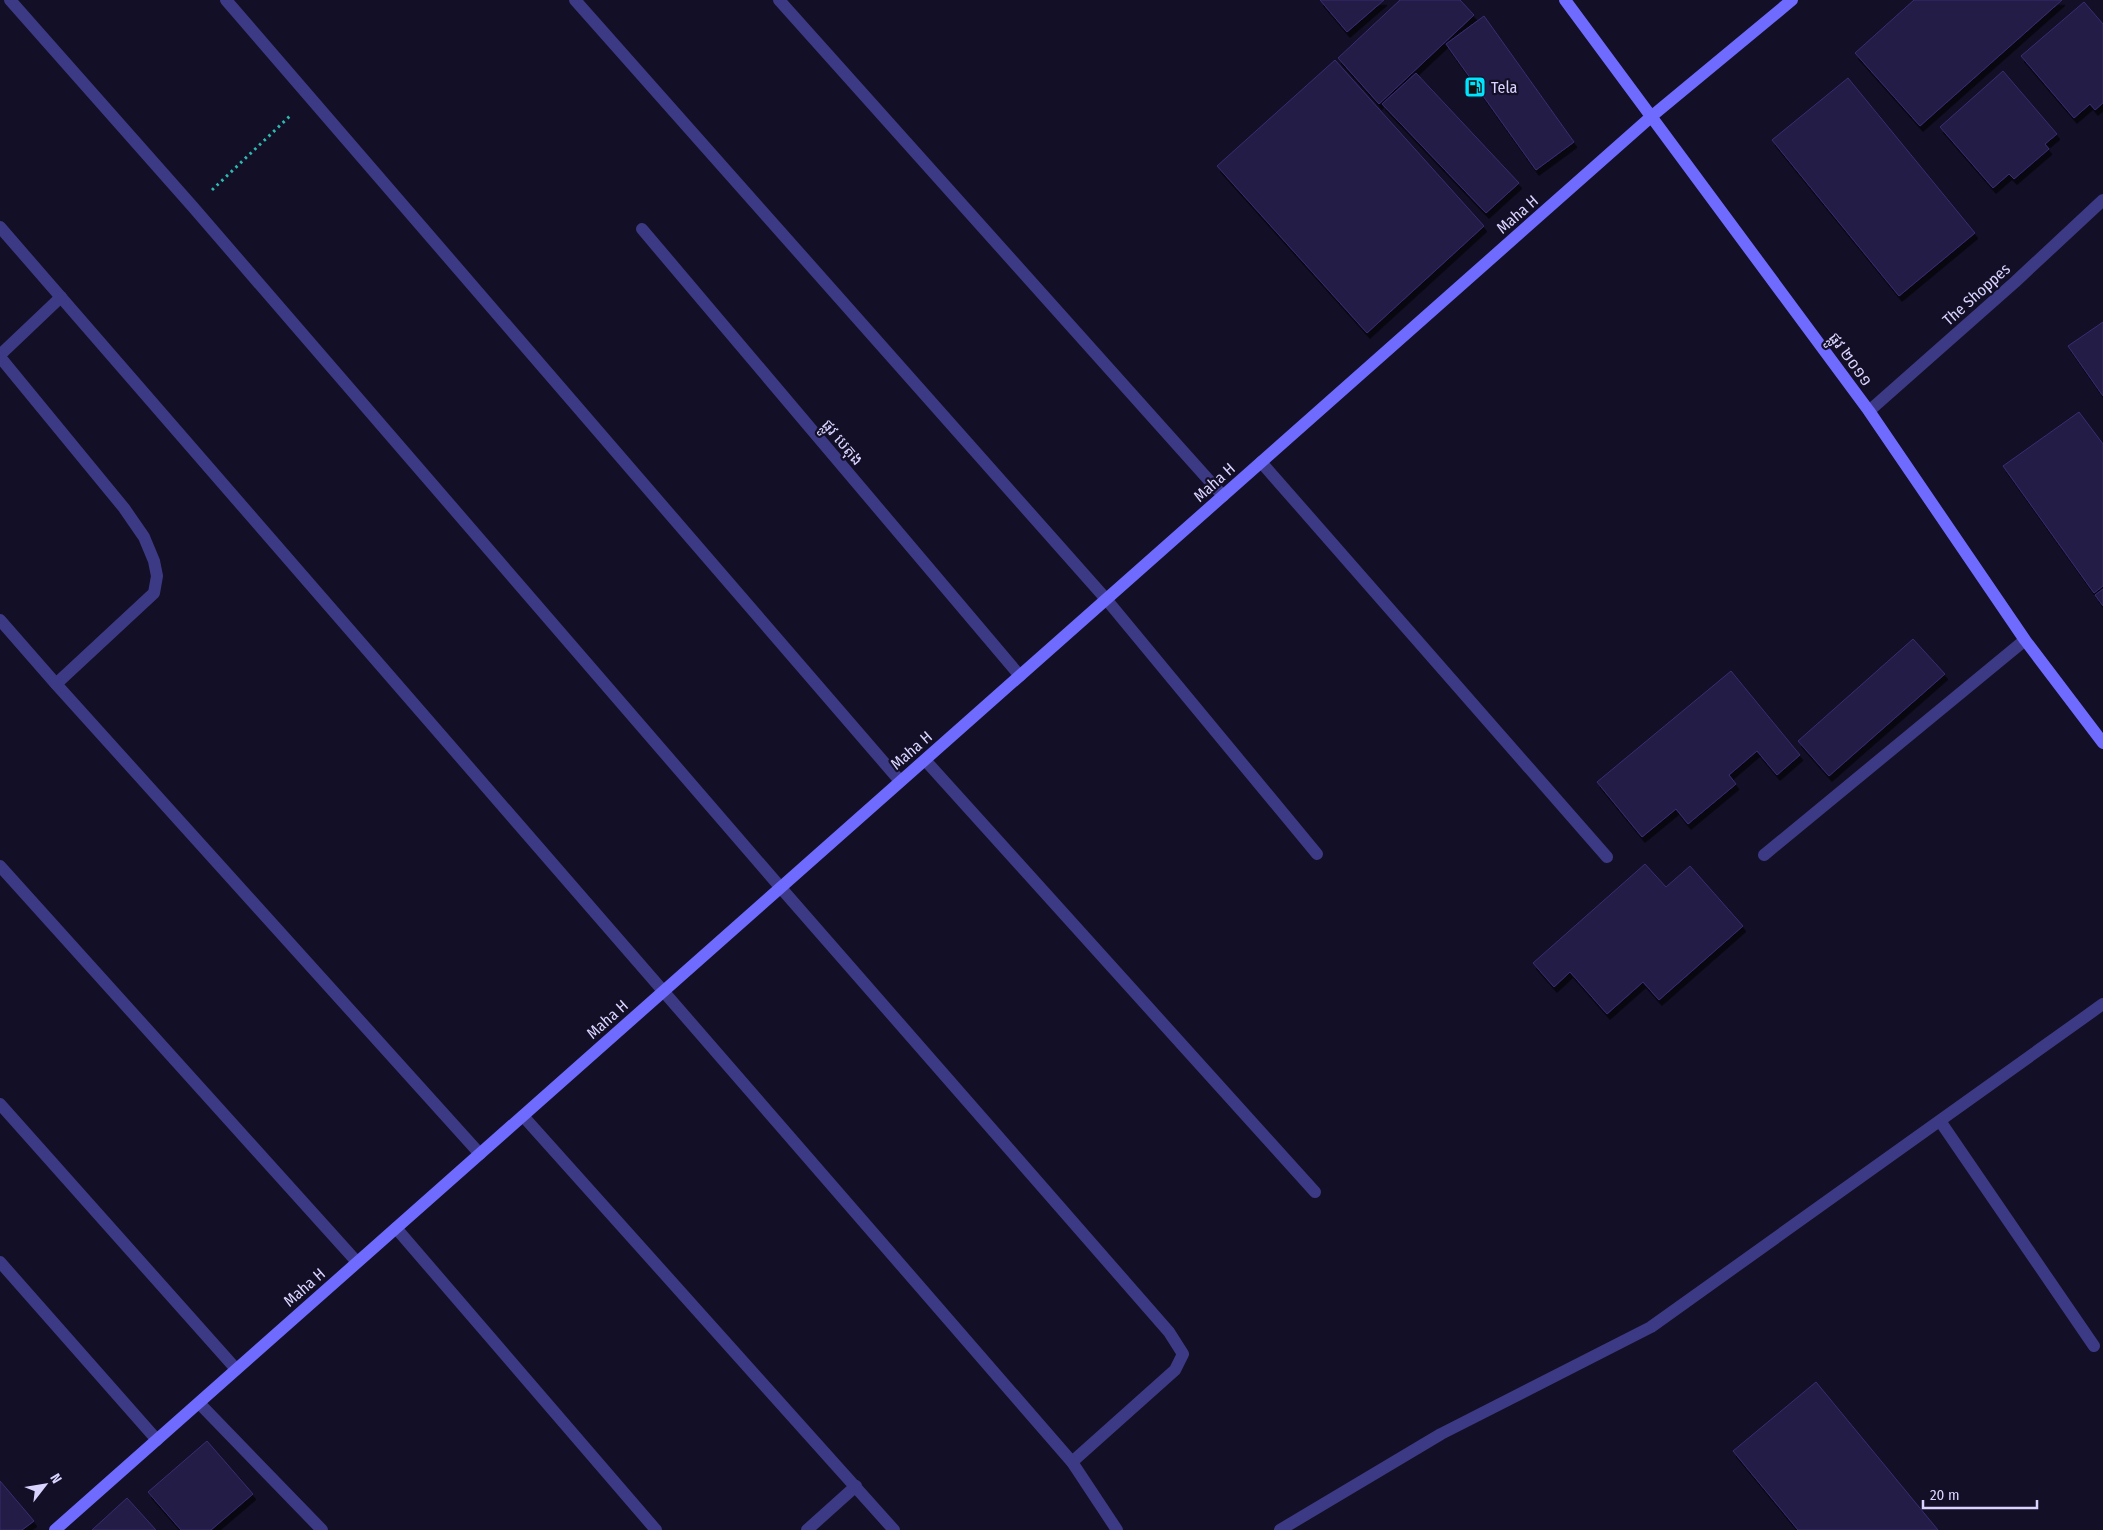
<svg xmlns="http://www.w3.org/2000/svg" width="2103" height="1530" font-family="'Fira Sans Condensed','Noto Sans Khmer',sans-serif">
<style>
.building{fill:#241b47;stroke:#3b2d73;filter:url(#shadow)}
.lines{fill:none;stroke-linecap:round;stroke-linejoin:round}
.path{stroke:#2fb8b0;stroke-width:3;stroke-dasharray:2.5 4;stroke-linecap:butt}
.lane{stroke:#3d3a85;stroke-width:12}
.street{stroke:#3d3a85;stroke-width:12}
.secondary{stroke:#6f6bff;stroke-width:12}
.labels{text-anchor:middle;stroke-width:4.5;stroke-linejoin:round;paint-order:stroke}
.poi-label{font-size:16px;fill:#d9d4ff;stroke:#130f26;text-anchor:start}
.street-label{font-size:16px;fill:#d9d4ff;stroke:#130f26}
</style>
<defs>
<filter id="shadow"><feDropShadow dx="3" dy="5.5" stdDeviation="0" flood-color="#0009"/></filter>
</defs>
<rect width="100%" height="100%" fill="#130f26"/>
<g class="building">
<polygon points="1320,0 1384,0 1347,32"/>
<polygon points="1400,0 1460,0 1474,15 1379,104 1338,58"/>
<polygon points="1914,0 2062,0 1920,126 1855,53"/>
<polygon points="2084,2 2103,24 2103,103 2095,110 2090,104 2074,118 2021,56"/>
<polygon points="1484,16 1574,142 1536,170 1446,44"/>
<polygon points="1335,60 1484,226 1367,333 1217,166"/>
<polygon points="2003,71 2057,134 2045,144 2049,149 2014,179 2009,174 1993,188 1940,127"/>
<polygon points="1416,73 1519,183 1486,213 1382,104"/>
<polygon points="1848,78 1975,233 1899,296 1772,140"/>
<polygon points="2103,322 2103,396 2068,346"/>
<polygon points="2079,412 2103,444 2103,586 2094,593 2003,466"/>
<polygon points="2103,589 2103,606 2095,595"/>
<polygon points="1913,639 1945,674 1829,776 1798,741"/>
<polygon points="1731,671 1800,755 1777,775 1757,751 1729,775 1736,784 1688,824 1676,809 1642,837 1597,782"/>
<polygon points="1645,864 1666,887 1690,866 1743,926 1659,1000 1643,982 1607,1014 1570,972 1554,987 1533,963"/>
<polygon points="1816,1382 1938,1530 1798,1530 1733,1451"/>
<polygon points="207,1441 253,1494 211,1530 181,1530 148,1492"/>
<polygon points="0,1481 34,1521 22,1530 0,1530"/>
<polygon points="127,1498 156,1530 92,1530"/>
</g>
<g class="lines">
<polyline class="path" points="212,190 291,115"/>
<g class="lane">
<polyline points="642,229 1020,676"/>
<polyline points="1261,462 1607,857"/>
<polyline points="1764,855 2025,640"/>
<polyline points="1940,1121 2094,1346"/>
</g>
<g class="street">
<polyline points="10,0 193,207 781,888 1169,1332 1183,1354 1175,1370 1072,1462"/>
<polyline points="226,0 900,781"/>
<polyline points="575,0 1106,599 1317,854"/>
<polyline points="779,0 1223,496"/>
<polyline points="0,227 1072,1462 1117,1530"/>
<polyline points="0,355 61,297"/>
<polyline points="0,357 124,508 144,537 154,561 157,576 154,593 56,684"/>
<polyline points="1869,411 2015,282 2103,200"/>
<polyline points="0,620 56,684 480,1154"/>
<polyline points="925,760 1315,1192"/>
<polyline points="0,866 357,1262"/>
<polyline points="0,1104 236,1369"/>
<polyline points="523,1116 894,1530"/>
<polyline points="396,1228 656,1530"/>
<polyline points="0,1262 157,1440"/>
<polyline points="199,1403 322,1530"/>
<polyline points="807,1530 856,1486"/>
<polyline points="1280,1530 1441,1434 1651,1327 2103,1004"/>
</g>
<g class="secondary">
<polyline points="1565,0 1869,411 2025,640 2103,743"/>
<polyline points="55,1530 1652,116 1792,0"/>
</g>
</g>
<defs>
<g id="fuel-square" transform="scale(1.125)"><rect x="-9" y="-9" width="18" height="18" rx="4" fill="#00e5ff" stroke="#130f26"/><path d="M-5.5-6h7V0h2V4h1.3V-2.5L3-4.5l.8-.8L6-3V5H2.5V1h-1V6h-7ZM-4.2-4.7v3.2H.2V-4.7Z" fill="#111"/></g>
</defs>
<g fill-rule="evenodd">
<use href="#fuel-square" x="1475" y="87"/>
</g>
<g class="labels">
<g class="poi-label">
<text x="1491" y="93">Tela</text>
</g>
<g class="street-label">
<text transform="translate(1517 214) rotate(-41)" y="6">Maha H</text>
<text transform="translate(1976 294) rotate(-42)" y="6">The Shoppes</text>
<text transform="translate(1851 359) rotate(54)" y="6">ផ្លូវ ២០១១</text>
<text transform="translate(843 442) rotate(50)" y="6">ផ្លូវ បេតុង</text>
<text transform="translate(1214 482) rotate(-42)" y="6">Maha H</text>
<text transform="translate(911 750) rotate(-41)" y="6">Maha H</text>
<text transform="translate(607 1019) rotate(-42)" y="6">Maha H</text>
<text transform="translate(304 1287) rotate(-41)" y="6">Maha H</text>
</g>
</g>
<g transform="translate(45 1485) rotate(59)" stroke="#130f26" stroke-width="4" paint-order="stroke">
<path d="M0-4L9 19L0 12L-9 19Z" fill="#d9d4ff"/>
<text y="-8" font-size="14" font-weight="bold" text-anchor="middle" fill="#d9d4ff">N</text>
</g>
<path d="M1923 1500v8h114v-8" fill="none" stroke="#d9d4ff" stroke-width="2.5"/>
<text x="1930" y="1500" font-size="15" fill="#d9d4ff" stroke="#130f26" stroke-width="4" paint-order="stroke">20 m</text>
</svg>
